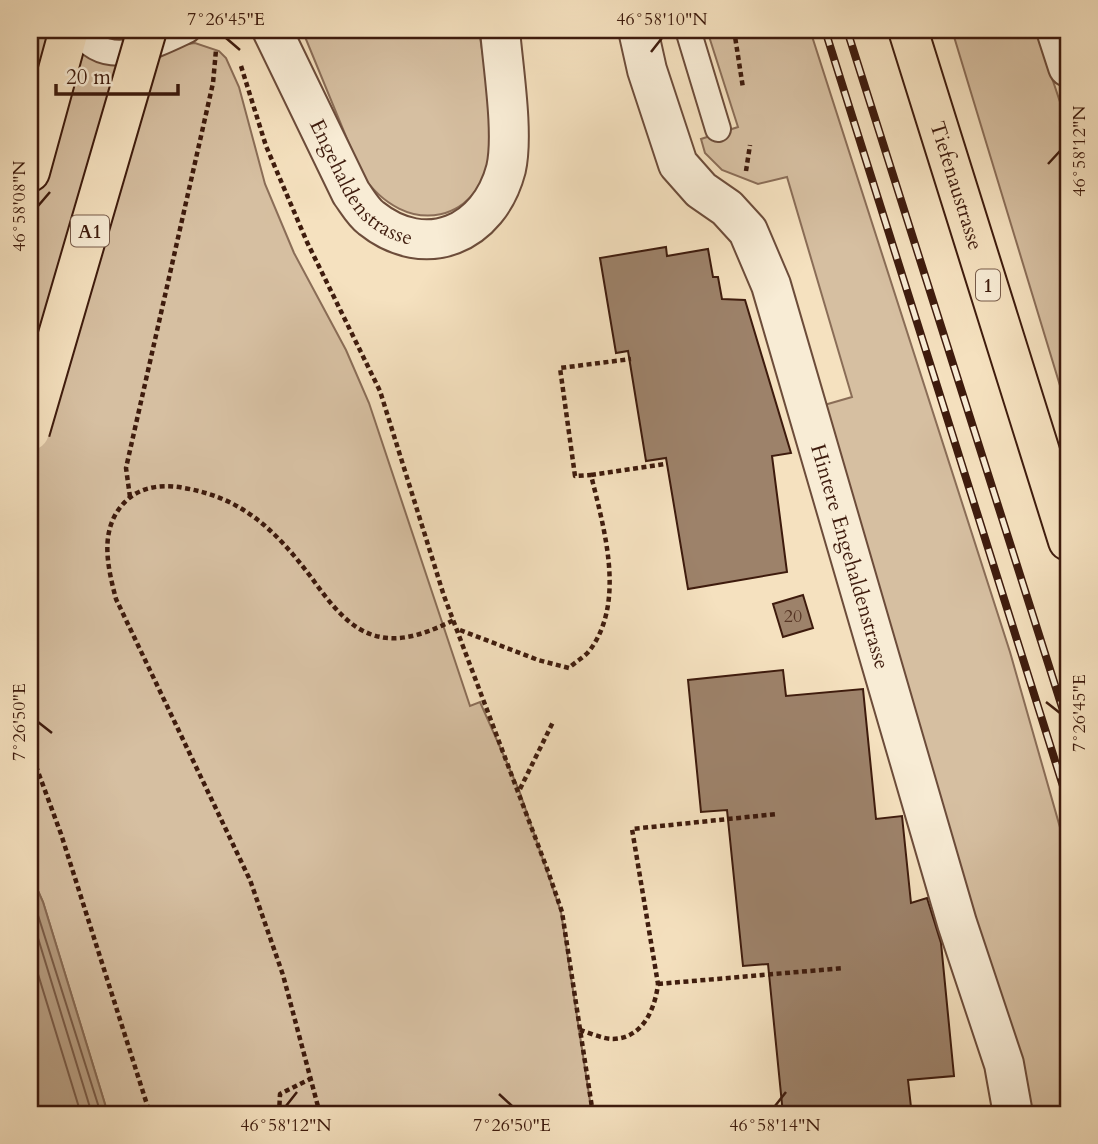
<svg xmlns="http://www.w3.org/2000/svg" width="1098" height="1144" font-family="Cardo,serif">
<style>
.green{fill:#d6bfa1;stroke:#8a6d57;stroke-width:2}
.water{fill:#b79e82;stroke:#876a53;stroke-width:2}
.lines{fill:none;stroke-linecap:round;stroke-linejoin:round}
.shore{stroke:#7a5c48;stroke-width:2}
.building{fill:#9d826a;stroke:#3e1b0d;stroke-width:2}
.service-casing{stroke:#6c4c3a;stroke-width:28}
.minor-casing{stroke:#6c4c3a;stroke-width:42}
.primary-casing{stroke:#3e1b0d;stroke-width:42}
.motorway-casing{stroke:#3e1b0d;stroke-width:42}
.path{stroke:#3e1b0d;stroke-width:4.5;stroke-dasharray:5 3.5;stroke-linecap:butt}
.service{stroke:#f8ecd5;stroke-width:24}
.minor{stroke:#f8ecd5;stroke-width:38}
.primary{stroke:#f5e1bf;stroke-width:38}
.motorway{stroke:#f5e1bf;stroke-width:38}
.rail-casing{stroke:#3e1b0d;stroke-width:8}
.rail{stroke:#f8ecd5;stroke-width:5;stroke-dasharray:16;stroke-linecap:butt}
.motorway-bridge-casing{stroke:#3e1b0d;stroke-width:42;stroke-linecap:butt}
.motorway-bridge{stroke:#f5e1bf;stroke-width:38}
.ticks{fill:none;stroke:#3e1b0d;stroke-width:2.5}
.labels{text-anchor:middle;stroke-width:6;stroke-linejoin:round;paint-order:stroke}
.number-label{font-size:18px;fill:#563524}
.shield{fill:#f8ecd5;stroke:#765a49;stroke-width:2}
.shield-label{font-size:19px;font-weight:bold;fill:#3e1b0d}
.street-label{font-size:21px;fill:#3e1b0d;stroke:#f8ecd5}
.neatline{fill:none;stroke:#3e1b0d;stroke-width:2.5}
.ticks-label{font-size:18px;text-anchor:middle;fill:#3e1b0d}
</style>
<rect width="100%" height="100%" fill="#f5e1bf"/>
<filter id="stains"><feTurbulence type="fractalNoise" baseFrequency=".00286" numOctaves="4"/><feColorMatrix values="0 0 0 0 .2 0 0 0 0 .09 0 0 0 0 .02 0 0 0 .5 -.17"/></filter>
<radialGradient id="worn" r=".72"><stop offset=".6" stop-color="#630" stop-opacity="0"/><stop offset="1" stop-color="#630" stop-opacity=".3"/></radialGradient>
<g class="green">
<polygon points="30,30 76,30 83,40 152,49 195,43 219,51 226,58 239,87 265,184 294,253 346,350 369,403 470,706 480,702 519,790 561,912 592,1114 108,1114 43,902 30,873"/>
<path d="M 308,30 L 479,30 C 483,60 495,115 492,143 C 485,225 405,241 361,173 L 303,32 Z"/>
<polygon points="707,30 810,30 1010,652 1067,852 1068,1114 1014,1114 807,410 852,397 787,177 758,184 722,170 705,153 701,139 738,127"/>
<polygon points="952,30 1036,30 1068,126 1068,412"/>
</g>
<polygon class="water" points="30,873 43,902 108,1114 30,1114"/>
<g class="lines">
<g class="shore">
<polyline points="30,890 101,1114"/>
<polyline points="30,912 92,1114"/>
<polyline points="30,948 81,1114"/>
</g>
</g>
<g class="building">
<polygon points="666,247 667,256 708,249 713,277 718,277 722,299 745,300 791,453 772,456 787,572 688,589 666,458 646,461 628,351 616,353 600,258"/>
<polygon points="803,595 813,628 783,637 773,604"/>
<polygon points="783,670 786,696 863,689 876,819 902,816 911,903 927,898 941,943 954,1076 908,1080 911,1107 843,1114 783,1114 768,964 743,966 727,810 701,812 688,680"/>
</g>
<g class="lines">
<g class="service-casing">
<g id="service">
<path d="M 78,30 C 105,72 154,46 188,30"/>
<polyline points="688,30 718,129"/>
</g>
</g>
<g class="minor-casing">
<g id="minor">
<path id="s1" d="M 272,30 L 351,193 C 357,201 363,212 371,218 C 426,262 489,234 506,169 C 514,134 503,67 500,30"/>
<path id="s2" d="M 638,30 L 647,70 L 678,164 L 701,190 L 727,208 L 748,231 L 771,285 L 957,923 L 1004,1064 L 1013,1114"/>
<polyline points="1056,30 1068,67"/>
</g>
</g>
<g class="primary-casing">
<g id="primary">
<path id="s3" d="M 908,30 L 1068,541"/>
</g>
</g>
<g class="motorway-casing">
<polyline id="motorway" points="30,172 69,30"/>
</g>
<g class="path">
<polyline points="734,30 743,88"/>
<polyline points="241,66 266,146 307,242 380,391 444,596 549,874 562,912 593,1114"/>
<polyline points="746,171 750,145"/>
<polyline points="591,475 665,464"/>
<polyline points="130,497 126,468 213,83 216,50"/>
<path d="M 460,630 L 538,660 L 569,668 C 575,662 585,657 590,650 C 626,601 604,529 591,475 L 575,476 L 560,368 L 631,359"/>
<polyline points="30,750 61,834 150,1114"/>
<polyline points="520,789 553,722"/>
<polyline points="658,984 844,968"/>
<path d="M 580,1030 C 590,1033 603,1039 613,1039 C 643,1038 655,1009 658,984 L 632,829 L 777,814"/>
<polyline points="279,1114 280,1094 310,1079"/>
<path d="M 320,1114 L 283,975 L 250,880 L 116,599 C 107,565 98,526 128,499 C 143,486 165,484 184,488 C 243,498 275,530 311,577 C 324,595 339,616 358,628 C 390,648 423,635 454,620"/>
</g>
<use href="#service" class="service"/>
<use href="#minor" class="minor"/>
<use href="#primary" class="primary"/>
<use href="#motorway" class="motorway"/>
<g class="rail-casing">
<g id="rail">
<polyline points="825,30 1068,802"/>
<polyline points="847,30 1068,726"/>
</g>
</g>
<use href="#rail" class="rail"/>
<g class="motorway-bridge-casing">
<polyline id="motorway-bridge" points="30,431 147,30"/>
</g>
<use href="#motorway-bridge" class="motorway-bridge"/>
</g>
<path class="ticks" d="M 226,38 L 240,50M 651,52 L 662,38M 1048,164 L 1060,151M 38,206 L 50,192M 1046,702 L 1060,713M 38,722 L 52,733M 499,1094 L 512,1106M 286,1106 L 297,1092M 775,1106 L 786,1092"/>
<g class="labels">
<g class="number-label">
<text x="793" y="622">20</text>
</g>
<g class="shield">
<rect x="71" y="215.5" width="38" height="31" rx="5"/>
<rect x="976" y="269.5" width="24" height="31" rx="5"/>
</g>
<g class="shield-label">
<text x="90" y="238">A1</text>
<text x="988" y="292">1</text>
</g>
<g class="street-label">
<text dy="7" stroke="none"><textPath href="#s1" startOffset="180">Engehaldenstrasse</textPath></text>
<text dy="7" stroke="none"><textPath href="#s3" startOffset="163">Tiefenaustrasse</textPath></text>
<text dy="7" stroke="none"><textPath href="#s2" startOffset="579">Hintere Engehaldenstrasse</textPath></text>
</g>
</g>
<rect width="1098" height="1144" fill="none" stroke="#f5e1bf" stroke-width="77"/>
<path d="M56 84v10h122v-10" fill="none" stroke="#3e1b0d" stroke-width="3.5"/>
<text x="66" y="84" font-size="21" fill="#3e1b0d" stroke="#f8ecd5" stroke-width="5" paint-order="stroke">20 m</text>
<rect x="38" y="38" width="1022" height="1068" class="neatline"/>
<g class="ticks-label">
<text x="226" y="25">7°26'45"E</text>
<text x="662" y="25">46°58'10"N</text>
<text transform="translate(1079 151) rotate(-90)" y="6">46°58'12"N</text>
<text transform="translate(19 206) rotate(-90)" y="6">46°58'08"N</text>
<text transform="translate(1079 713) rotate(-90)" y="6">7°26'45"E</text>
<text transform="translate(19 722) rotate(-90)" y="6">7°26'50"E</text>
<text x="286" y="1131">46°58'12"N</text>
<text x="512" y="1131">7°26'50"E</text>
<text x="775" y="1131">46°58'14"N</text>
</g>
<rect width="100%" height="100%" filter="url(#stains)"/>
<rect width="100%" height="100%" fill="url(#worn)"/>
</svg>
